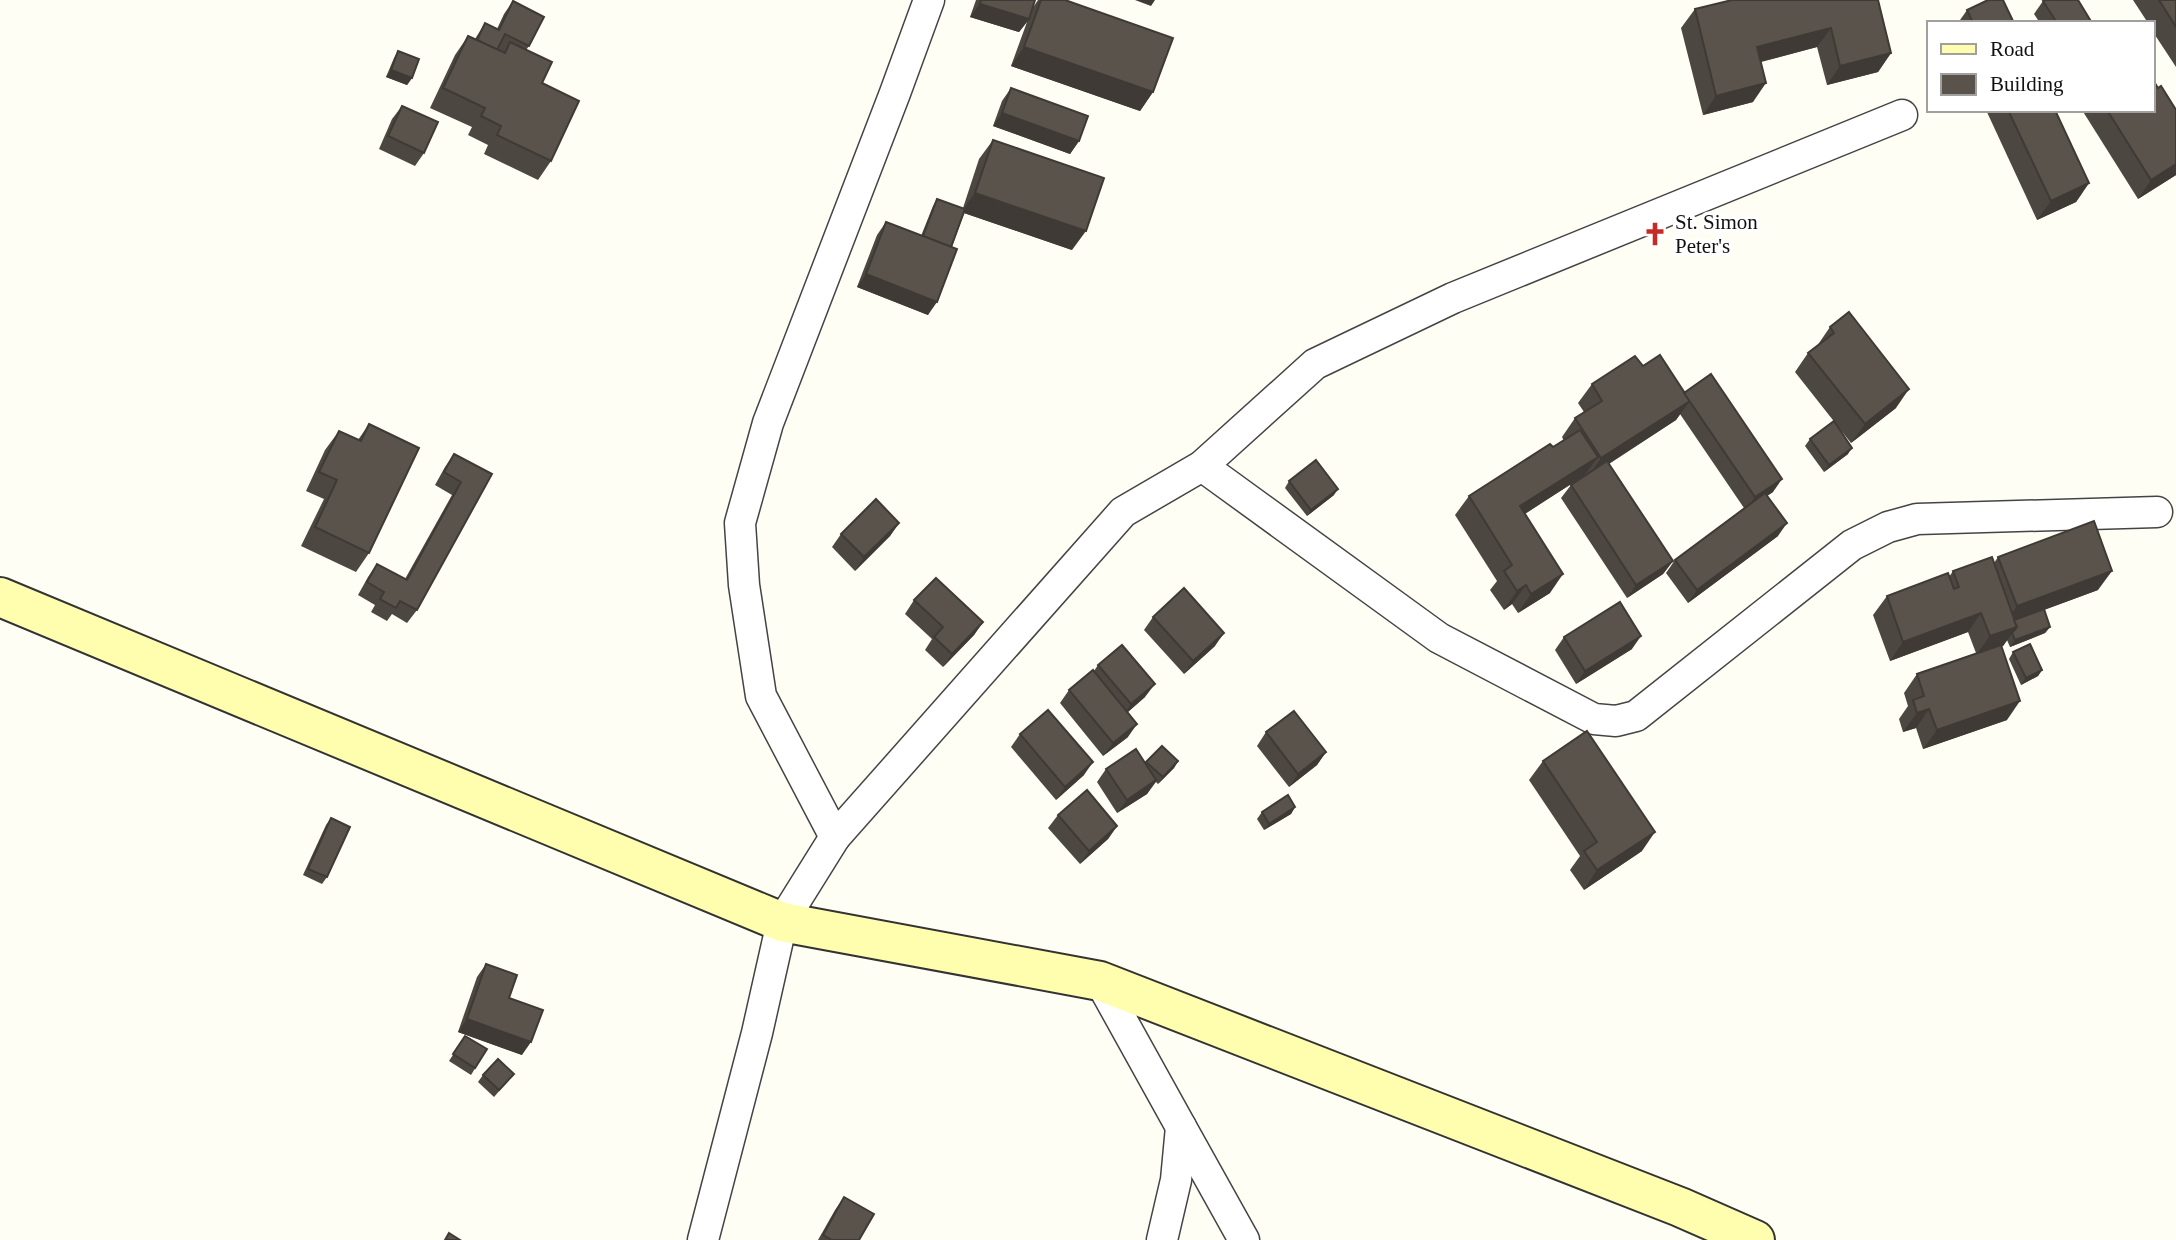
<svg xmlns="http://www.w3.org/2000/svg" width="2176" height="1240" font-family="'Times New Roman',serif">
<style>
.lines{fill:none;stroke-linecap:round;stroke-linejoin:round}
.street-casing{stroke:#444;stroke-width:33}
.secondary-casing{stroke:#333;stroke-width:42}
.street{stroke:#fff;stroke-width:30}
.secondary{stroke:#fffeaf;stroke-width:38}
.wall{fill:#4d4741}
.shaded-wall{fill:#3f3a35}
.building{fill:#5a534c;stroke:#3f3a35;stroke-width:2}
.labels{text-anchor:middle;stroke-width:7;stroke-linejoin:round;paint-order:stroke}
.poi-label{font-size:21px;fill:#111;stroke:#fff;text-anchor:start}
</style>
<rect width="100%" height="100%" fill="#fffef4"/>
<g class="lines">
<g class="street-casing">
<g id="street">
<polyline points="1202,466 1439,638 1594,719 1616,721 1636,716 1852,545 1888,527 1917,519 2157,512"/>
<polyline points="835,837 1123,512 1202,466 1315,364 1453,298 1902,115"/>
<polyline points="1100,981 1181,1127 1176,1180 1162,1240"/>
<polyline points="1181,1127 1244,1240"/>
<polyline points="703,1240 757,1033 782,922 835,837 761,696 744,585 740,523 768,423 895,93 929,0"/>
</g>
</g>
<g class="secondary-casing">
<polyline id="secondary" points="0,597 782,922 1100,981 1680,1207 1755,1240"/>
</g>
<use href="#street" class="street"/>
<use href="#secondary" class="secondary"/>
</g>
<g class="wall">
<polygon points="976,0 1035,0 1032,9 1038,0 1065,0 1153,92 1140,111 1011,66 1027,22 1019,32 970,17"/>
<polygon points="1878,0 1891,53 1878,72 1827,85 1817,47 1761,62 1753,102 1703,115 1681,28 1695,9"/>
<polygon points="2133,0 2176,0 2176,67 2153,32 2153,23 2148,23"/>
<polygon points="513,1 529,46 526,50 542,83 551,161 538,180 484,154 488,145 468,135 472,127 430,108 455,55 468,36 475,39 485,23 497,29 504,14"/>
<polygon points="2043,1 2092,23 2040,23 2034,14"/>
<polygon points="1967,10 2014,23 1958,23"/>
<polygon points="398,51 412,78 407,85 386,77 394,58"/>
<polygon points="1011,88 1079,141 1070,154 993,126 1002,101"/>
<polygon points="402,106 424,153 415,166 379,149 392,119"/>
<polygon points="1986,110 2055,110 2089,183 2076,202 2037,220"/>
<polygon points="2082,110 2153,110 2176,175 2138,199"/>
<polygon points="993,140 1072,250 964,213 928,315 857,287 877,235 886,222 921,236 933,206 937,199 963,208 979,159"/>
<polygon points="1830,327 1896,408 1851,443 1795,372 1808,353 1817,346"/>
<polygon points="1643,366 1684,393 1773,492 1767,496 1778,536 1688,603 1666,573 1675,560 1744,508 1680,414 1676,420 1609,464 1673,561 1663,574 1627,598 1561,498 1571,485 1586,475 1586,474 1525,514 1550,593 1518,613 1512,604 1504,610 1490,590 1497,581 1455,515 1469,496 1564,441 1562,437 1575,418 1584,412 1578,403 1592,384"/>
<polygon points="369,424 369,553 356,572 301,546 324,499 306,491 325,450 339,431 358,440"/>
<polygon points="1810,439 1848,454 1824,472 1805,446"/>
<polygon points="454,454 492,474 417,610 407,623 392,614 387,621 371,612 375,605 358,595 368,577 377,564 405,579 452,495 435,485 445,467"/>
<polygon points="1289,481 1334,495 1307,516 1285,488"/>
<polygon points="899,523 890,536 855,571 832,547 841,534"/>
<polygon points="1998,557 2098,590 2044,610 2050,627 2045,633 2010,647 2007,640 2003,646 2001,646 2007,720 1923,749 1916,728 1903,732 1899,719 1908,706 1904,693 1917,674 1976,653 1968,632 1890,661 1873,615 1887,596 1949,577 1953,571 1994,563"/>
<polygon points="914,600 983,622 974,635 943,667 925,650 932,639 905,614"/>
<polygon points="1153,617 1215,646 1184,674 1144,630"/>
<polygon points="1564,637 1632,649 1576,684 1555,650"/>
<polygon points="2013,652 2042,670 2038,676 2021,685 2009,659"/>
<polygon points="1098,665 1145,697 1128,712 1128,737 1103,756 1060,703 1069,690 1094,671"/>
<polygon points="1266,732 1326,752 1317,765 1289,787 1257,746"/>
<polygon points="1020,734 1084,775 1056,800 1011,747"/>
<polygon points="1162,746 1178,761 1174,768 1158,784 1156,782 1147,794 1117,813 1097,782 1106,769 1145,763"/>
<polygon points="1543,761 1642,851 1584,890 1570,870 1580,856 1529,780"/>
<polygon points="1295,807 1291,814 1264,830 1257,819 1262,812"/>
<polygon points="1058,815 1117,826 1108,839 1080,864 1048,828"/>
<polygon points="331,818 327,877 322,884 303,875 326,825"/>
<polygon points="486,964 509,998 522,1055 458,1032 477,977"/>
<polygon points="465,1036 487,1049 471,1075 449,1061"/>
<polygon points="514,1074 494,1097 478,1082 483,1075"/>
<polygon points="844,1197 859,1240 818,1240 835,1210"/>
</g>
<g class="shaded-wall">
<polygon points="1135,0 1155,0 1151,6"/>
<polygon points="980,4 1029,19 1019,32 970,17"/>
<polygon points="1831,28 1817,47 1744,66 1757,47"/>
<polygon points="1024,47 1153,92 1140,111 1011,66"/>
<polygon points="1891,53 1878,72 1827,85 1840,66"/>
<polygon points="391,70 412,78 407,85 386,77"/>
<polygon points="1766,83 1753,102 1703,115 1716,96"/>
<polygon points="1002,113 1079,141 1070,154 993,126"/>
<polygon points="2176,164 2176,175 2138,199 2151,180"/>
<polygon points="2089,183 2076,202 2037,220 2051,201"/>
<polygon points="975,193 1086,231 1072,250 961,212"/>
<polygon points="866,274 937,302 928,315 857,287"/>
<polygon points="1909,389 1896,408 1851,443 1865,424"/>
<polygon points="1690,401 1676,420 1588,477 1601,458"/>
<polygon points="1852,448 1848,454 1824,472 1829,465"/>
<polygon points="1598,457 1584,476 1507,525 1520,506"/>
<polygon points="1782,479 1773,492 1745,510 1755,497"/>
<polygon points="1338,489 1334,495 1307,516 1311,510"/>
<polygon points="899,523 890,536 855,571 864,557"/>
<polygon points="1787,523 1778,536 1688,603 1697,590"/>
<polygon points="1673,561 1663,574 1627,598 1636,585"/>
<polygon points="2112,571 2098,590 2003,625 2017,606"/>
<polygon points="1563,574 1550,593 1518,613 1531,594"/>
<polygon points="1526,585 1512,604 1504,610 1517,591"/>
<polygon points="1981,613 1968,632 1890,661 1903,642"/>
<polygon points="983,622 974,635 943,667 952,654"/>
<polygon points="2017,627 2003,646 1976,655 1990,636"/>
<polygon points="2050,627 2045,633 2010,647 2015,640"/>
<polygon points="1224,633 1215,646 1184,674 1193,661"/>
<polygon points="1641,636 1632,649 1576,684 1585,671"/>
<polygon points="2042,670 2038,676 2021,685 2026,678"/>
<polygon points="1155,684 1145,697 1122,717 1131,704"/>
<polygon points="2020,701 2007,720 1923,749 1937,730"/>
<polygon points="1929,709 1916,728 1903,732 1917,713"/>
<polygon points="1137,724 1128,737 1103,756 1113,743"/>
<polygon points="1326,752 1317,765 1289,787 1298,774"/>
<polygon points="1178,761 1174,768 1158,784 1163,777"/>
<polygon points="1093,762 1084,775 1056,800 1065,787"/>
<polygon points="1156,780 1147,794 1117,813 1127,800"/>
<polygon points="1295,807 1291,814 1264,830 1269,824"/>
<polygon points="1117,826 1108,839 1080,864 1089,851"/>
<polygon points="1655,832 1642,851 1584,890 1597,870"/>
<polygon points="467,1019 531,1042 522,1055 458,1032"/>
</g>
<g class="building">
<polygon points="981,0 1035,0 1029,19 980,4"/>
<polygon points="1041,0 1065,0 1173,38 1153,92 1024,47"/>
<polygon points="1732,0 1878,0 1891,53 1840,66 1831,28 1757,47 1766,83 1716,96 1695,9"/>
<polygon points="1988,0 2003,0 2014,23 1973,23 1967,10"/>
<polygon points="2045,0 2078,0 2092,23 2057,23 2043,1"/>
<polygon points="2159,0 2176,0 2176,27"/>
<polygon points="513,1 544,17 529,46 505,34 497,50 477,40 485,23 499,30"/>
<polygon points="468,36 505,53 510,42 552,62 542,83 579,101 551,161 497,135 501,126 481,116 485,108 443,88"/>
<polygon points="398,51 419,59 412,78 391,70"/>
<polygon points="2153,80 2158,88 2161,86 2176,110 2176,164 2151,180 2107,110 2153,110"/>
<polygon points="1011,88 1088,116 1079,141 1002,113"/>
<polygon points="402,106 438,122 424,153 388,136"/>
<polygon points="2008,110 2055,110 2089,183 2051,201"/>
<polygon points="993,140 1104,178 1086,231 975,193"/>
<polygon points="937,199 965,209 951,247 923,236"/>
<polygon points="886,222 957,249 937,302 866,274"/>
<polygon points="1849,312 1909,389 1865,424 1808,353 1834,333 1830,327"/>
<polygon points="1660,355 1690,401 1601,458 1575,418 1602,401 1592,384 1635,356 1643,366"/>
<polygon points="1711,374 1782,479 1755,497 1684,393"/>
<polygon points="1834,421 1852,448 1829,465 1810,439"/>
<polygon points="369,424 419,448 369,553 315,527 337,480 319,472 339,431 361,441"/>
<polygon points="1580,430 1598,457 1520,506 1563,574 1531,594 1526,585 1517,591 1504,571 1512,565 1469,496 1550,444 1553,447"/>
<polygon points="454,454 492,474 417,610 400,601 396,608 380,599 384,592 367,582 377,564 407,580 461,482 444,472"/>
<polygon points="1316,460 1338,489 1311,510 1289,481"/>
<polygon points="1607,461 1673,561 1636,585 1571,485"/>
<polygon points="1765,493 1787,523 1697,590 1675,560"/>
<polygon points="876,499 899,523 864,557 841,534"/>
<polygon points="2094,521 2112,571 2017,606 1998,557"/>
<polygon points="1992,557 2017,627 1990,636 1981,613 1903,642 1887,596 1948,573 1954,589 1959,587 1953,571"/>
<polygon points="936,578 983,622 952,654 934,637 943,627 914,600"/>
<polygon points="1184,588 1224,633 1193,661 1153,617"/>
<polygon points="1620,602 1641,636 1585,671 1564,637"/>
<polygon points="2044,609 2050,627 2015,640 2012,633 2017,627 2014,620"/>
<polygon points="2030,644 2042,670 2026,678 2013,652"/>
<polygon points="1122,645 1155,684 1131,704 1098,665"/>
<polygon points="2001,645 2020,701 1937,730 1929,709 1917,713 1913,700 1924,696 1917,674"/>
<polygon points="1093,670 1137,724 1113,743 1069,690"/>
<polygon points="1048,710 1093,762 1065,787 1020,734"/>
<polygon points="1294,711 1326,752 1298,774 1266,732"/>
<polygon points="1587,731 1655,832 1597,870 1584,851 1597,842 1543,761"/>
<polygon points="1162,746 1178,761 1163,777 1146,762"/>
<polygon points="1136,749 1156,780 1127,800 1106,769"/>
<polygon points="1087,790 1117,826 1089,851 1058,815"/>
<polygon points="1288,795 1295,807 1269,824 1262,812"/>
<polygon points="331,818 350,827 327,877 308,869"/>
<polygon points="486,964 517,975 509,998 543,1010 531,1042 467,1019"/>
<polygon points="465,1036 487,1049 475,1068 453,1054"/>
<polygon points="498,1059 514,1074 499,1090 483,1075"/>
<polygon points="844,1197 874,1214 859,1240 832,1240 823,1235"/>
<polygon points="449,1233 460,1240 445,1240"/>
</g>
<defs>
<g id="church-bare" transform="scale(1.89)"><path d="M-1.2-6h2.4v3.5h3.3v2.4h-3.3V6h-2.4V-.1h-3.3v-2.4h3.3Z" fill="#c52b24" stroke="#fff" stroke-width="2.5" paint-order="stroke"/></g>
</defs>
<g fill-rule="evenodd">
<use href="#church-bare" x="1655" y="234"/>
</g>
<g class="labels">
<g class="poi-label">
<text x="1675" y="229">St. Simon<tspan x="1675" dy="24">Peter's</tspan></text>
</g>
</g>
<rect x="1927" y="21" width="228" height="91" fill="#ffffff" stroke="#a0a0a0" stroke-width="2"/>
<rect x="1941" y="44" width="35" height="10" fill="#fffeaf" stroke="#a0a0a0" stroke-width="2"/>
<text x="1990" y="56" font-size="21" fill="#111111">Road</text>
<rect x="1941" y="74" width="35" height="21" fill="#5a534c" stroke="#a0a0a0" stroke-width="2"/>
<text x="1990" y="91" font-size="21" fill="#111111">Building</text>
</svg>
